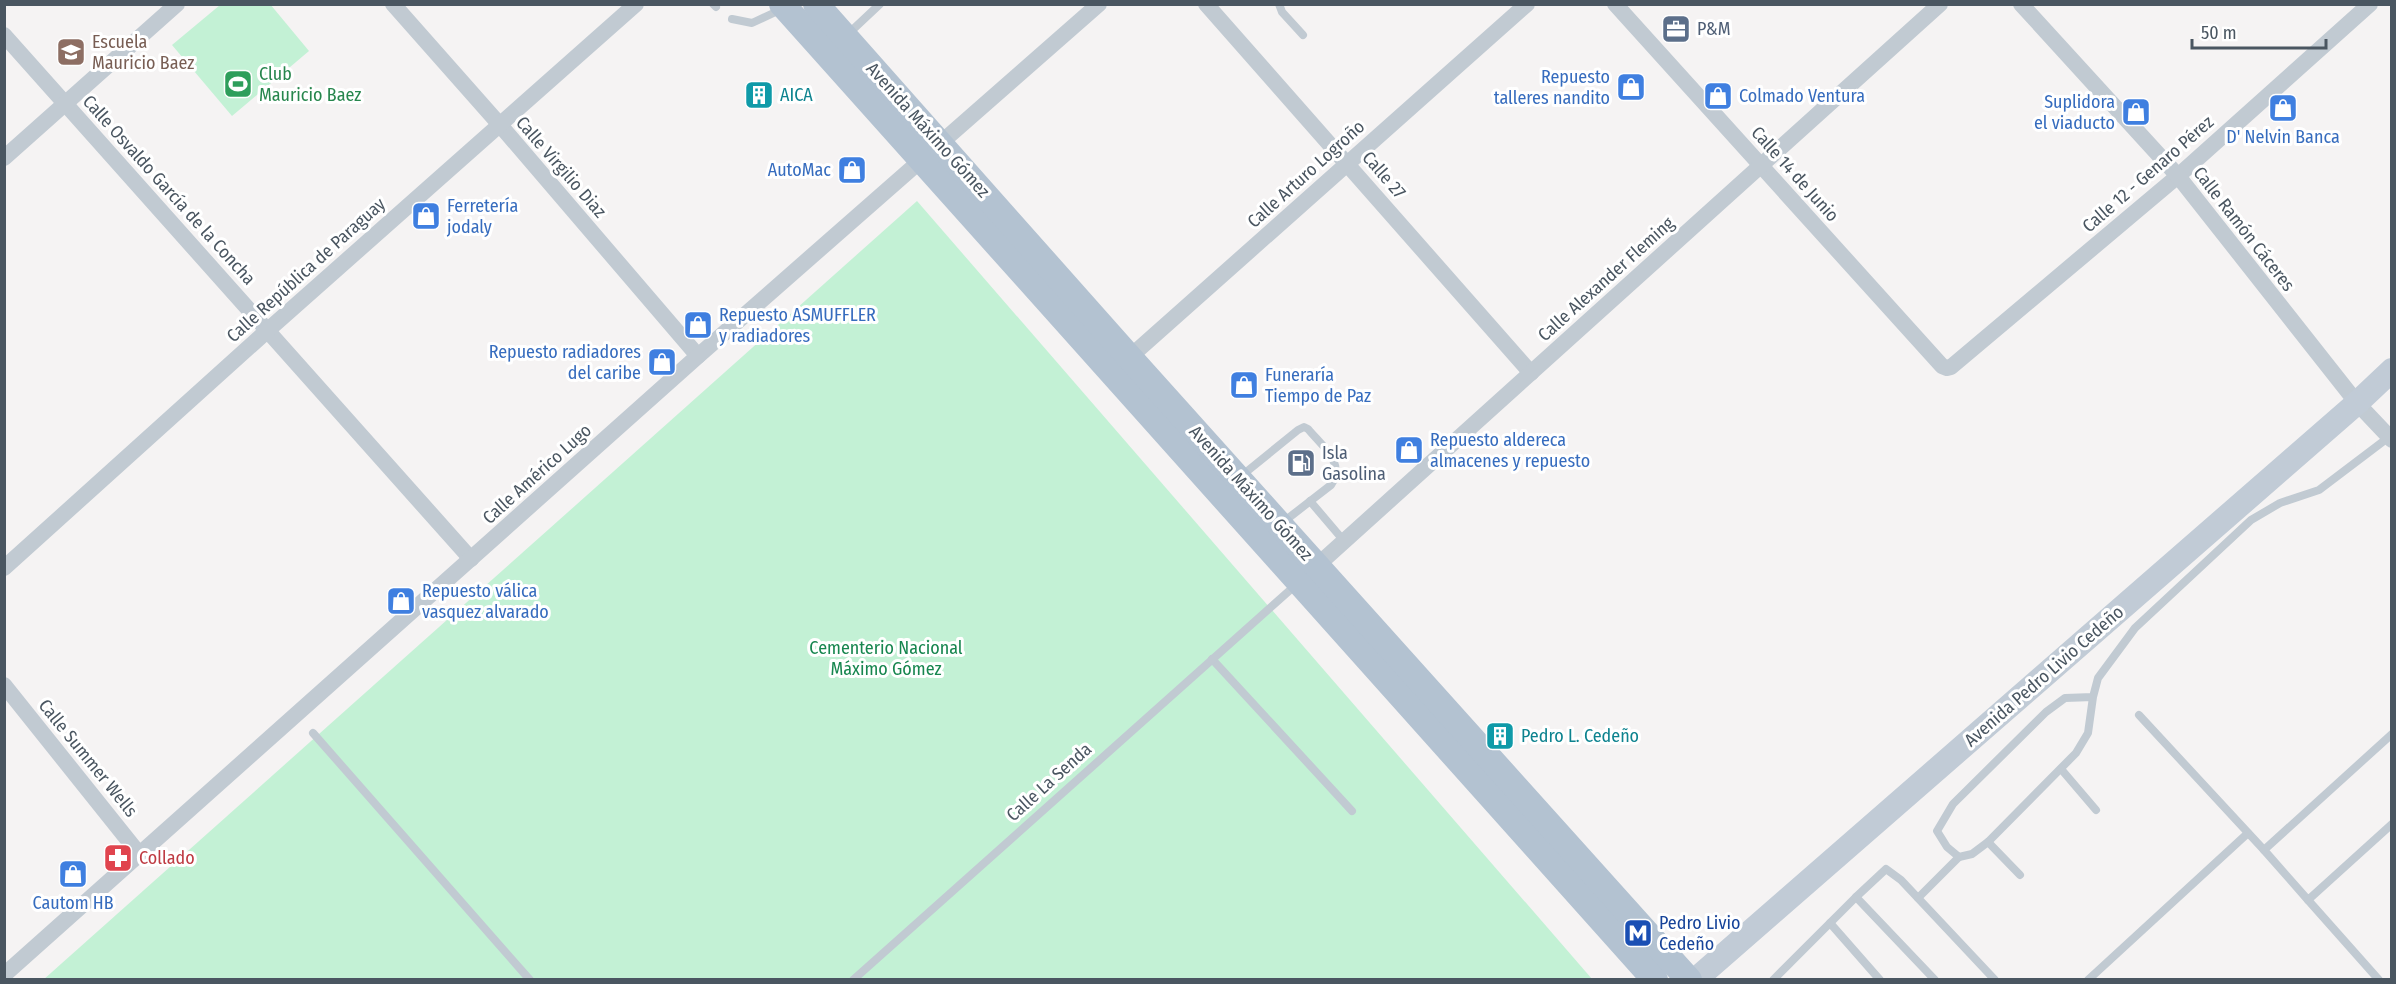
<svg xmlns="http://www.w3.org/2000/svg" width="2396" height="984" font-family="'Fira Sans Condensed',sans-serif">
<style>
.green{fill:#c3f1d5}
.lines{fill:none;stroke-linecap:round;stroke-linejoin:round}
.lane{stroke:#c1cad2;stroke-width:8}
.street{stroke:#c1cad2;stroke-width:16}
.secondary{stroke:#c1cbd6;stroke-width:24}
.primary{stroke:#b3c2d1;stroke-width:26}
.labels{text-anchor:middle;stroke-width:6;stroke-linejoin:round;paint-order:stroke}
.service-label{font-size:18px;fill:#4e5e75;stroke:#fff;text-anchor:start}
.education-label{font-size:18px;fill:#785e54;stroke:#fff;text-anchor:start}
.leisure-label{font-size:18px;fill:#27864d;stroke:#fff;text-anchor:start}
.shop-label{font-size:18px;fill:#366cbe;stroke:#fff;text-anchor:start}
.culture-label{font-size:18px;fill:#0d838f;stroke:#fff;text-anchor:start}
.street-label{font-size:18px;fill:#4a5661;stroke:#fff}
.park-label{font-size:18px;fill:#17864f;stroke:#fff}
.health-label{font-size:18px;fill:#be3a42;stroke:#fff;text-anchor:start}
.transit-label{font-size:18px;fill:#164399;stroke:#fff;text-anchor:start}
</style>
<rect width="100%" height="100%" fill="#f5f3f3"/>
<g class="green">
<polygon points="270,4 309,51 232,116 172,45 220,5"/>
<polygon points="917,201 1592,979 43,980"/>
</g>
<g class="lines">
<g class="lane">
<polyline points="713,4 716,7"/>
<polyline points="1279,4 1282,12 1303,35"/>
<polyline points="732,19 752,23 782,9"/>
<polyline points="847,35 880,4"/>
<path d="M 1240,477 L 1298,430 L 1304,427 L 1308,429 C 1322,446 1346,463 1331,485 L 1282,523"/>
<polyline points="1310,501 1344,541"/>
<polyline points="1212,659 1352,811"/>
<polyline points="2093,697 2065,698 2046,712 1953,804 1937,831 1947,847 1959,857 1972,854 1988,842 2076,753 2088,733 2093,697 2098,678 2135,628 2251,520 2280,503 2319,490 2389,437"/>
<polyline points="2139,715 2264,850"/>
<polyline points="313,733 530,980"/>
<polyline points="2392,734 2264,850 2308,900 2392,824"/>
<polyline points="2061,769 2096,810"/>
<polyline points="1988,842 2020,875"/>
<polyline points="1918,898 1959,857"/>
<polyline points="2308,900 2379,980"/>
<polyline points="1830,923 1880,980"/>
<polyline points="853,980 1298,583"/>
<polyline points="1773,980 1856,897"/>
<polyline points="1935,980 1856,897 1886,869 1901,880 1995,980"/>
<polyline points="2088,980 2248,833"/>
</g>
<g class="street">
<polyline points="393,4 500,125 698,356"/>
<polyline points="1206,4 1531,373"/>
<polyline points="1615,4 1942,366 1947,368 1951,367 2178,176 2370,4"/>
<polyline points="2021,4 2178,176 2357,403 2392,440"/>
<polyline points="4,35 471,559"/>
<polyline points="4,158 177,4"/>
<polyline points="1122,364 1527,4"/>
<polyline points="4,568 268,330 636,4"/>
<polyline points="1310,572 1940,4"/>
<polyline points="4,685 140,855"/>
<polyline points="4,975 698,356 1099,4"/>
</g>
<polyline class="secondary" points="1695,980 2357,403 2392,370"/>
<g class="primary">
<polyline points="782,4 1655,980"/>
<polyline points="816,4 1130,358 1689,980"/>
</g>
</g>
<defs>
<g id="office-square" transform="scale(1.5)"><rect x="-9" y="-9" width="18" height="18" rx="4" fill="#5c6f8a" stroke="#fff"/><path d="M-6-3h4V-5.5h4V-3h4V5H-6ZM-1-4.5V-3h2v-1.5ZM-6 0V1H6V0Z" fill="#fff"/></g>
<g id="school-square" transform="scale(1.5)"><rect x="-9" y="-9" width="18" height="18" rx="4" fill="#8d6e63" stroke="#fff"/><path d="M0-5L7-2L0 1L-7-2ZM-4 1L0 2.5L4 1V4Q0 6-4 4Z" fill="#fff"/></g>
<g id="stadium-square" transform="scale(1.5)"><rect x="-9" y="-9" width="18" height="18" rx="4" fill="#2e9e5b" stroke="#fff"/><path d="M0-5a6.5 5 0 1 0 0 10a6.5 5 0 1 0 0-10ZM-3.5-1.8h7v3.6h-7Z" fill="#fff"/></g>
<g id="shop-square" transform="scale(1.5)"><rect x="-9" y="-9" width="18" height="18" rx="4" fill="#3f7fe0" stroke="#fff"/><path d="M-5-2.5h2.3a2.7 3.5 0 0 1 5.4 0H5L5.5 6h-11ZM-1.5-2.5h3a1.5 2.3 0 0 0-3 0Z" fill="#fff"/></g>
<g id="building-square" transform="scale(1.5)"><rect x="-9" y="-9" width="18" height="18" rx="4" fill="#0f9aa8" stroke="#fff"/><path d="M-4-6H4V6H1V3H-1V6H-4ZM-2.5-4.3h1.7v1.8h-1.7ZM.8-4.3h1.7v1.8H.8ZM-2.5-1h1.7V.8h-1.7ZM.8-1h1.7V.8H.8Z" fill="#fff"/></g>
<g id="fuel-square" transform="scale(1.5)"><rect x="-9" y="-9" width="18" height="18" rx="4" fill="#5c6f8a" stroke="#fff"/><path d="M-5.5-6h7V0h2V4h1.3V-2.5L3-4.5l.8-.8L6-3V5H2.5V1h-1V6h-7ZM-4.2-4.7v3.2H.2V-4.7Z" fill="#fff"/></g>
<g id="pharmacy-square" transform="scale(1.5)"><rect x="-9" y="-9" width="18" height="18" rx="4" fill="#e0444e" stroke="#fff"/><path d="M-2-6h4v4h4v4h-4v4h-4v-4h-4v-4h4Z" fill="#fff"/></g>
<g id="metro-square" transform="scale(1.5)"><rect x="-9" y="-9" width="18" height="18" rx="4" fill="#1a4fb4" stroke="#fff"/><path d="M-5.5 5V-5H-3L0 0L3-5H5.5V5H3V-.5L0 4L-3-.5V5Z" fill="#fff"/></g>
</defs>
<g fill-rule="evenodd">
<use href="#office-square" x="1676" y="29"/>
<use href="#school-square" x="71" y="52"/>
<use href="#stadium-square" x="238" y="84"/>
<use href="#shop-square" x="1631" y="87"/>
<use href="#building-square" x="759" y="95"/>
<use href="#shop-square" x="1718" y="96"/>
<use href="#shop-square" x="2283" y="108"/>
<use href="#shop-square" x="2136" y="112"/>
<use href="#shop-square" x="852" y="170"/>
<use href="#shop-square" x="426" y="216"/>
<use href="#shop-square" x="698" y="325"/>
<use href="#shop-square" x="662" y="362"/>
<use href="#shop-square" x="1244" y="385"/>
<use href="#shop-square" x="1409" y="450"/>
<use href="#fuel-square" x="1301" y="463"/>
<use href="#shop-square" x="401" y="601"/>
<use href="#building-square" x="1500" y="736"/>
<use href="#pharmacy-square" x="118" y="858"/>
<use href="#shop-square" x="73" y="874"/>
<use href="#metro-square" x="1638" y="933"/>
</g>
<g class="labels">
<g class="service-label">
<text x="1697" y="35">P&amp;M</text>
<text x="1322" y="459">Isla<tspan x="1322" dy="21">Gasolina</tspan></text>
</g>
<g class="education-label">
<text x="92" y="48">Escuela<tspan x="92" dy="21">Mauricio Baez</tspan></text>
</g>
<g class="leisure-label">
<text x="259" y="80">Club<tspan x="259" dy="21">Mauricio Baez</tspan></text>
</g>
<g class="shop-label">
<text x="1610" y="83" text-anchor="end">Repuesto<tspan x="1610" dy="21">talleres nandito</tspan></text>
<text x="1739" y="102">Colmado Ventura</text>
<text x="2115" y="108" text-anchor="end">Suplidora<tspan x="2115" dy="21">el viaducto</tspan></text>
<text x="2283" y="143" text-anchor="middle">D' Nelvin Banca</text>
<text x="831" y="176" text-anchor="end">AutoMac</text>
<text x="447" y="212">Ferretería<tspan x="447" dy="21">jodaly</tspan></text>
<text x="719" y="321">Repuesto ASMUFFLER<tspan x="719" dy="21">y radiadores</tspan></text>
<text x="641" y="358" text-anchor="end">Repuesto radiadores<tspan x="641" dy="21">del caribe</tspan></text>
<text x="1265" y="381">Funeraría<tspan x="1265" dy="21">Tiempo de Paz</tspan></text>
<text x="1430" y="446">Repuesto aldereca<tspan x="1430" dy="21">almacenes y repuesto</tspan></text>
<text x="422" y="597">Repuesto válica<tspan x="422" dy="21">vasquez alvarado</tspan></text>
<text x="73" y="909" text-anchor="middle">Cautom HB</text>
</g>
<g class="culture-label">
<text x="780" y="101">AICA</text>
<text x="1521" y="742">Pedro L. Cedeño</text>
</g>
<g class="street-label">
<text transform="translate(928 130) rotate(48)" y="6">Avenida Máximo Gómez</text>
<text transform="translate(561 167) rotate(49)" y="6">Calle Virgilio Diaz</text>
<text transform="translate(1306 174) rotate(-42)" y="6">Calle Arturo Logroño</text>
<text transform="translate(1795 174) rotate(48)" y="6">Calle 14 de Junio</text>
<text transform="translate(2148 174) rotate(-41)" y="6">Calle 12 - Genaro Pérez</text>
<text transform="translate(1384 175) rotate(49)" y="6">Calle 27</text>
<text transform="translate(169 190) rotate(48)" y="6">Calle Osvaldo García de la Concha</text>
<text transform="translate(2244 229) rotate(52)" y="6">Calle Ramón Cáceres</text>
<text transform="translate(306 270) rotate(-42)" y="6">Calle República de Paraguay</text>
<text transform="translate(1606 279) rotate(-42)" y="6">Calle Alexander Fleming</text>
<text transform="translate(537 474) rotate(-42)" y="6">Calle Américo Lugo</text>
<text transform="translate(1251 493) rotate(48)" y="6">Avenida Máximo Gómez</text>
<text transform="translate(2044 676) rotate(-41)" y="6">Avenida Pedro Livio Cedeño</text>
<text transform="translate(88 758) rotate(51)" y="6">Calle Summer Wells</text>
<text transform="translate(1049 782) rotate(-42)" y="6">Calle La Senda</text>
</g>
<g class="park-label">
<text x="886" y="654">Cementerio Nacional<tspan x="886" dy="21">Máximo Gómez</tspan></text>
</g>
<g class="health-label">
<text x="139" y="864">Collado</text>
</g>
<g class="transit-label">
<text x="1659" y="929">Pedro Livio<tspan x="1659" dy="21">Cedeño</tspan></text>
</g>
</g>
<rect width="2396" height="984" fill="none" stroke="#4a5661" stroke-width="12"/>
<path d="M2192 39v9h134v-9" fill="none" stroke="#4a5661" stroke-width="3"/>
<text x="2201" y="39" font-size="18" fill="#4a5661" stroke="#ffffff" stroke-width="4.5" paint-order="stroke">50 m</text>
</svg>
